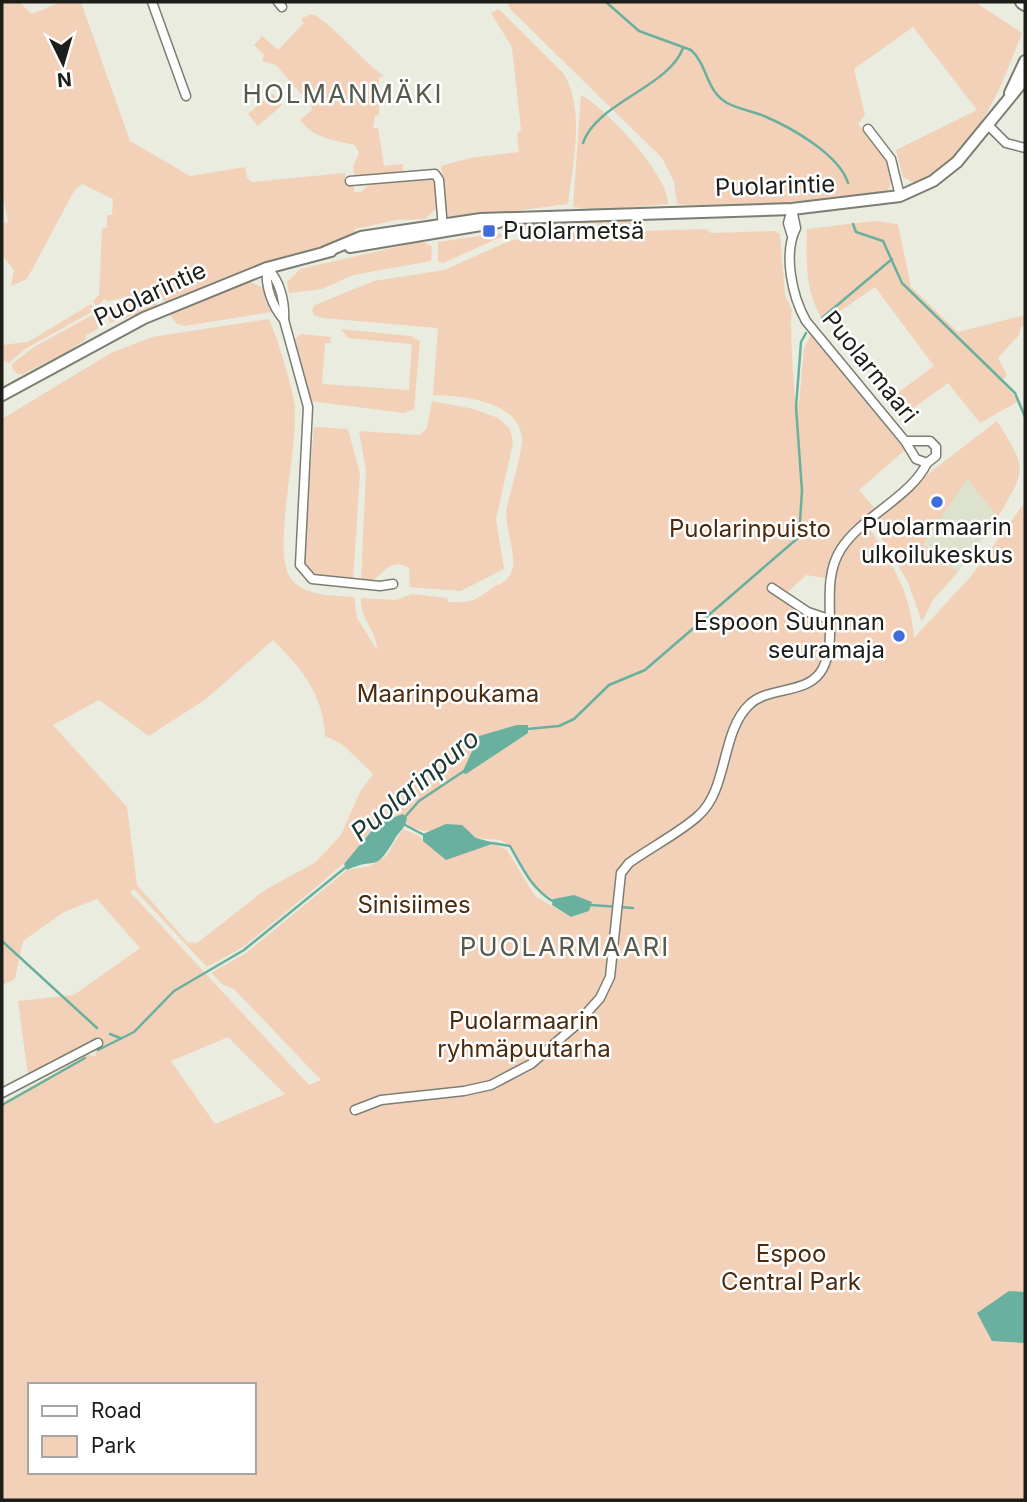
<svg xmlns="http://www.w3.org/2000/svg" width="1027" height="1502" font-family="Inter,sans-serif">
<style>
.built{fill:#dde2cd}
.green{fill:#f2d1b8;fill-rule:evenodd}
.water{fill:#69b09f}
.lines{fill:none;stroke-linecap:round;stroke-linejoin:round}
.stream{stroke:#69b09f;stroke-width:2.5}
.street-casing{stroke:#7b7e72;stroke-width:11}
.secondary-casing{stroke:#7b7e72;stroke-width:14}
.primary-casing{stroke:#7b7e72;stroke-width:16}
.street{stroke:#fff;stroke-width:8}
.secondary{stroke:#fff;stroke-width:10}
.primary{stroke:#fff;stroke-width:12}
.poi-dot{fill:#406dde;stroke:#fff;stroke-width:2.5}
.labels{text-anchor:middle;stroke-width:5;stroke-linejoin:round;paint-order:stroke}
.street-label{font-size:24px;fill:#1d1e1a;stroke:#fff}
.poi-label{font-size:24px;fill:#1d1e1a;stroke:#fff;text-anchor:start}
.park-label{font-size:24px;fill:#4b2a0d;stroke:#fff}
.neighbourhood-label{font-size:26px;letter-spacing:2px;fill:#56594d;stroke:#fff}
.water-label{font-size:26px;font-style:italic;fill:#173932;stroke:#fff}
</style>
<rect width="100%" height="100%" fill="#e9ecdf"/>
<polygon class="built" points="950,458 998,517 958,572 923,544 929,536"/>
<g class="green">
<polygon points="2,2 19,2 32,14 61,2 81,2 130,141 190,176 245,167 247,178 252,182 345,173 345,184 354,186 354,192 361,192 373,181 431,177 435,182 438,207 425,219 396,220 355,229 355,234 329,246 276,260 165,304 159,290 108,301 104,299 97,308 93,301 99,295 102,229 107,227 107,215 112,215 113,199 82,184 74,191 27,279 11,286 14,270 2,255 2,223 8,222 2,190"/>
<path d="M 975,2 L 1022,33 C 1004,79 988,124 951,159 C 940,168 928,176 916,184 L 903,177 L 896,150 L 977,110 L 913,27 L 854,69 L 865,115 L 858,124 C 873,140 901,166 888,190 C 854,209 731,204 687,205 L 677,204 L 674,181 L 662,158 L 510,9 L 508,3 Z"/>
<path d="M 499,9 L 564,74 C 585,111 573,163 568,204 L 451,219 L 446,213 L 441,166 L 470,158 L 519,152 L 517,133 L 521,130 L 512,47 L 491,13 Z"/>
<path d="M 311,14 C 326,17 365,64 384,76 L 379,78 L 379,115 L 375,116 L 373,128 L 378,128 L 384,166 L 403,164 L 403,171 L 355,176 L 353,167 L 359,153 L 355,145 C 334,140 314,139 300,120 L 312,110 L 311,105 L 276,65 L 262,61 L 264,55 L 254,45 L 262,36 L 278,50 L 304,23 L 301,19 Z"/>
<polygon points="272,93 282,105 258,126 248,114"/>
<path d="M 581,95 C 606,108 669,176 668,204 L 598,210 L 573,207 Z"/>
<polygon points="616,219 649,222 599,228 595,222 591,227 534,227 509,233 500,226 520,222"/>
<path d="M 874,221 L 898,224 L 911,287 L 958,332 L 1025,315 L 1025,326 L 1021,327 L 1019,335 L 998,358 L 1007,375 L 1002,381 L 1019,401 L 980,423 L 948,383 L 901,417 L 888,400 L 934,366 L 875,287 L 824,322 C 805,294 806,262 807,229 Z"/>
<path d="M 707,229 L 711,233 L 775,231 L 780,234 L 785,295 L 792,311 C 789,319 794,393 796,406 L 799,403 L 804,348 L 811,335 L 905,450 L 859,490 L 876,510 L 868,526 C 892,563 911,593 914,638 L 972,575 L 1025,502 L 1025,1500 L 2,1500 L 2,1103 L 87,1055 L 96,1056 L 95,1048 L 28,1076 L 18,1001 L 74,995 L 140,948 L 97,899 L 64,912 L 23,941 L 15,979 L 2,985 L 2,419 L 111,353 L 152,337 L 269,319 C 279,344 289,375 294,401 C 301,440 271,548 290,577 C 303,597 333,595 354,597 L 357,618 L 377,650 C 378,632 360,620 361,598 L 395,600 L 412,594 L 447,598 L 448,602 C 473,602 471,603 492,588 C 496,585 502,584 506,580 C 524,565 502,527 507,507 C 510,494 523,449 522,439 C 519,400 462,396 433,395 L 438,328 L 322,318 L 314,315 L 312,310 L 315,305 L 374,281 L 444,270 L 507,242 L 535,234 ZM 806,575 L 825,578 L 834,584 L 833,614 L 821,614 L 785,595 ZM 273,640 C 301,668 324,695 325,736 L 343,745 L 373,774 L 360,792 L 341,835 L 316,862 L 265,890 L 197,943 L 187,942 L 137,885 L 127,807 L 53,725 L 99,700 L 149,736 L 206,699 ZM 403,814 L 407,818 L 406,825 C 422,831 431,836 446,824 L 473,834 L 476,838 L 500,840 L 512,847 L 534,887 L 553,899 L 574,895 L 589,911 L 571,917 L 535,896 L 507,850 L 494,844 L 476,849 L 423,841 L 421,837 L 403,829 L 386,856 L 370,866 L 347,870 L 246,953 L 211,973 L 222,984 L 234,989 L 321,1080 L 309,1085 L 130,892 L 134,889 L 207,967 L 243,947 L 308,894 L 350,858 L 372,829 ZM 228,1037 L 285,1094 L 215,1124 L 171,1061 ZM 30,1385 L 254,1385 L 254,1472 L 30,1472 Z"/>
<polygon points="500,233 503,236 443,263 438,261 438,242"/>
<polygon points="422,241 432,247 431,261 353,275 322,289 289,293 287,282 300,269"/>
<polygon points="247,281 262,287 272,312 185,326 177,324 169,314"/>
<polygon points="144,297 154,299 159,307 110,323 104,308"/>
<polygon points="91,304 95,310 25,349 9,363 2,360 2,345 28,342"/>
<polygon points="94,314 101,316 105,325 85,336 86,339 67,352 23,374 17,374 12,368 12,364 34,347"/>
<polygon points="341,329 411,336 420,341 414,409 404,413 309,401 295,339 301,334 331,337 330,343 325,343 322,384 409,390 412,344 348,338"/>
<path d="M 432,401 L 474,409 L 498,418 L 510,429 L 513,443 L 496,519 L 504,569 L 461,591 L 410,587 L 409,568 C 394,558 385,570 374,580 L 361,581 L 366,470 L 359,431 L 419,435 L 427,428 Z"/>
<path d="M 997,421 C 1027,469 1027,468 998,517 L 967,479 L 923,544 L 958,572 L 932,601 L 922,622 L 908,582 L 873,524 L 915,484 Z"/>
<polygon points="314,427 348,429 360,474 353,580 314,575 309,572 303,559"/>
</g>
<g class="water">
<polygon points="517,725 528,725 528,733 466,774 462,773 479,736"/>
<path d="M 403,814 L 407,818 C 406,827 401,830 396,837 C 373,876 379,855 347,870 L 344,864 L 378,823 Z"/>
<polygon points="446,824 462,825 476,838 495,843 446,860 423,841 423,834"/>
<polygon points="574,895 592,902 589,911 571,917 552,905 553,899"/>
<polygon points="1009,1291 1025,1292 1025,1343 992,1341 977,1313"/>
</g>
<g class="lines">
<g class="stream">
<path d="M 606,2 L 639,31 L 691,50 C 708,65 705,90 727,103 C 738,109 752,111 764,116 C 790,127 839,154 848,183"/>
<path d="M 583,143 C 596,103 669,87 683,48"/>
<polyline points="853,224 856,232 883,241 902,283 1015,393 1025,417"/>
<polyline points="822,318 892,259"/>
<polyline points="527,729 559,726 574,719 609,685 645,670 799,537 802,491 796,407 801,342 806,333"/>
<polyline points="404,818 419,801 464,771"/>
<polyline points="405,825 424,835"/>
<path d="M 492,843 L 510,846 C 523,869 531,888 554,902"/>
<polyline points="591,905 633,908"/>
<polyline points="2,941 97,1028"/>
<polyline points="110,1034 120,1038"/>
<polyline points="98,1050 134,1032 174,991 244,950 346,867"/>
<polyline points="2,1105 85,1058"/>
</g>
<g class="street-casing">
<g id="street">
<polyline points="152,2 186,96"/>
<polyline points="278,2 282,7"/>
<polyline points="989,126 1006,143 1025,148"/>
<polyline points="868,129 891,159 900,196"/>
<polyline points="350,181 435,174 439,180 443,228"/>
<path d="M 792,209 L 796,228 C 783,254 792,296 806,321 L 905,441 L 916,459 L 927,463 L 936,456 L 936,447 L 930,441 L 905,441"/>
<polyline points="792,209 788,223 792,236"/>
<path d="M 267,268 C 280,280 285,302 284,320 L 308,407 L 300,565 L 312,579 L 380,586 L 393,584"/>
<path d="M 267,268 C 265,286 272,306 284,320"/>
<polyline points="772,588 808,612 829,619"/>
<polyline points="2,1093 98,1043"/>
<path d="M 355,1110 L 381,1100 L 464,1091 L 491,1085 L 531,1064 L 575,1026 L 600,998 L 610,977 L 621,873 L 629,863 C 648,849 684,830 699,815 C 728,789 721,732 749,705 C 769,685 809,696 823,668 C 840,634 818,584 841,549 C 861,517 911,497 927,463"/>
</g>
</g>
<g class="secondary-casing">
<g id="secondary">
<polyline points="1010,93 1025,61"/>
<polyline points="350,247 499,222"/>
<polyline points="325,252 361,237 481,219 792,209 900,196 933,181 957,162 1025,79"/>
<polyline points="2,395 144,318 267,268 331,251"/>
</g>
</g>
<g class="primary-casing">
<polyline id="primary" points="1022,2 1025,4"/>
</g>
<use href="#street" class="street"/>
<use href="#secondary" class="secondary"/>
<use href="#primary" class="primary"/>
</g>
<g class="poi-dot">
<rect x="482" y="224" width="14" height="14" rx="3.5"/>
<circle cx="937" cy="502" r="7"/>
<circle cx="899" cy="636" r="7"/>
</g>
<g class="labels">
<g class="street-label">
<text transform="translate(775 186) rotate(-2)" y="8">Puolarintie</text>
<text transform="translate(150 294) rotate(-25)" y="8">Puolarintie</text>
<text transform="translate(870 367) rotate(51)" y="8">Puolarmaari</text>
</g>
<g class="poi-label">
<text x="503" y="239">Puolarmetsä</text>
<text x="937" y="535" text-anchor="middle">Puolarmaarin<tspan x="937" dy="28">ulkoilukeskus</tspan></text>
<text x="885" y="630" text-anchor="end">Espoon Suunnan<tspan x="885" dy="28">seuramaja</tspan></text>
</g>
<g class="park-label">
<text x="750" y="537">Puolarinpuisto</text>
<text x="448" y="702">Maarinpoukama</text>
<text x="414" y="913">Sinisiimes</text>
<text x="524" y="1029">Puolarmaarin<tspan x="524" dy="28">ryhmäpuutarha</tspan></text>
<text x="791" y="1262">Espoo<tspan x="791" dy="28">Central Park</tspan></text>
</g>
<g class="neighbourhood-label">
<text x="343" y="103">HOLMANMÄKI</text>
<text x="565" y="956">PUOLARMAARI</text>
</g>
<g class="water-label">
<text transform="translate(415 785) rotate(-40)" y="9">Puolarinpuro</text>
</g>
</g>
<rect width="1027" height="1502" fill="none" stroke="#1d1e1a" stroke-width="7"/>
<rect x="28" y="1383" width="228" height="91" fill="#ffffff" stroke="#a5a5a3" stroke-width="2"/>
<rect x="42" y="1406" width="35" height="10" fill="#ffffff" stroke="#a5a5a3" stroke-width="2"/>
<text x="91" y="1418" font-size="21" fill="#1d1e1a">Road</text>
<rect x="42" y="1436" width="35" height="21" fill="#f2d1b8" stroke="#a5a5a3" stroke-width="2"/>
<text x="91" y="1453" font-size="21" fill="#1d1e1a">Park</text>
<g transform="translate(63 63) rotate(175)" stroke="#ffffff" stroke-width="5" paint-order="stroke">
<path d="M0-5L12 26L0 18L-12 26Z" fill="#1d1e1a"/>
<text y="-10" font-size="19" font-weight="bold" text-anchor="middle" fill="#1d1e1a">N</text>
</g>
</svg>
